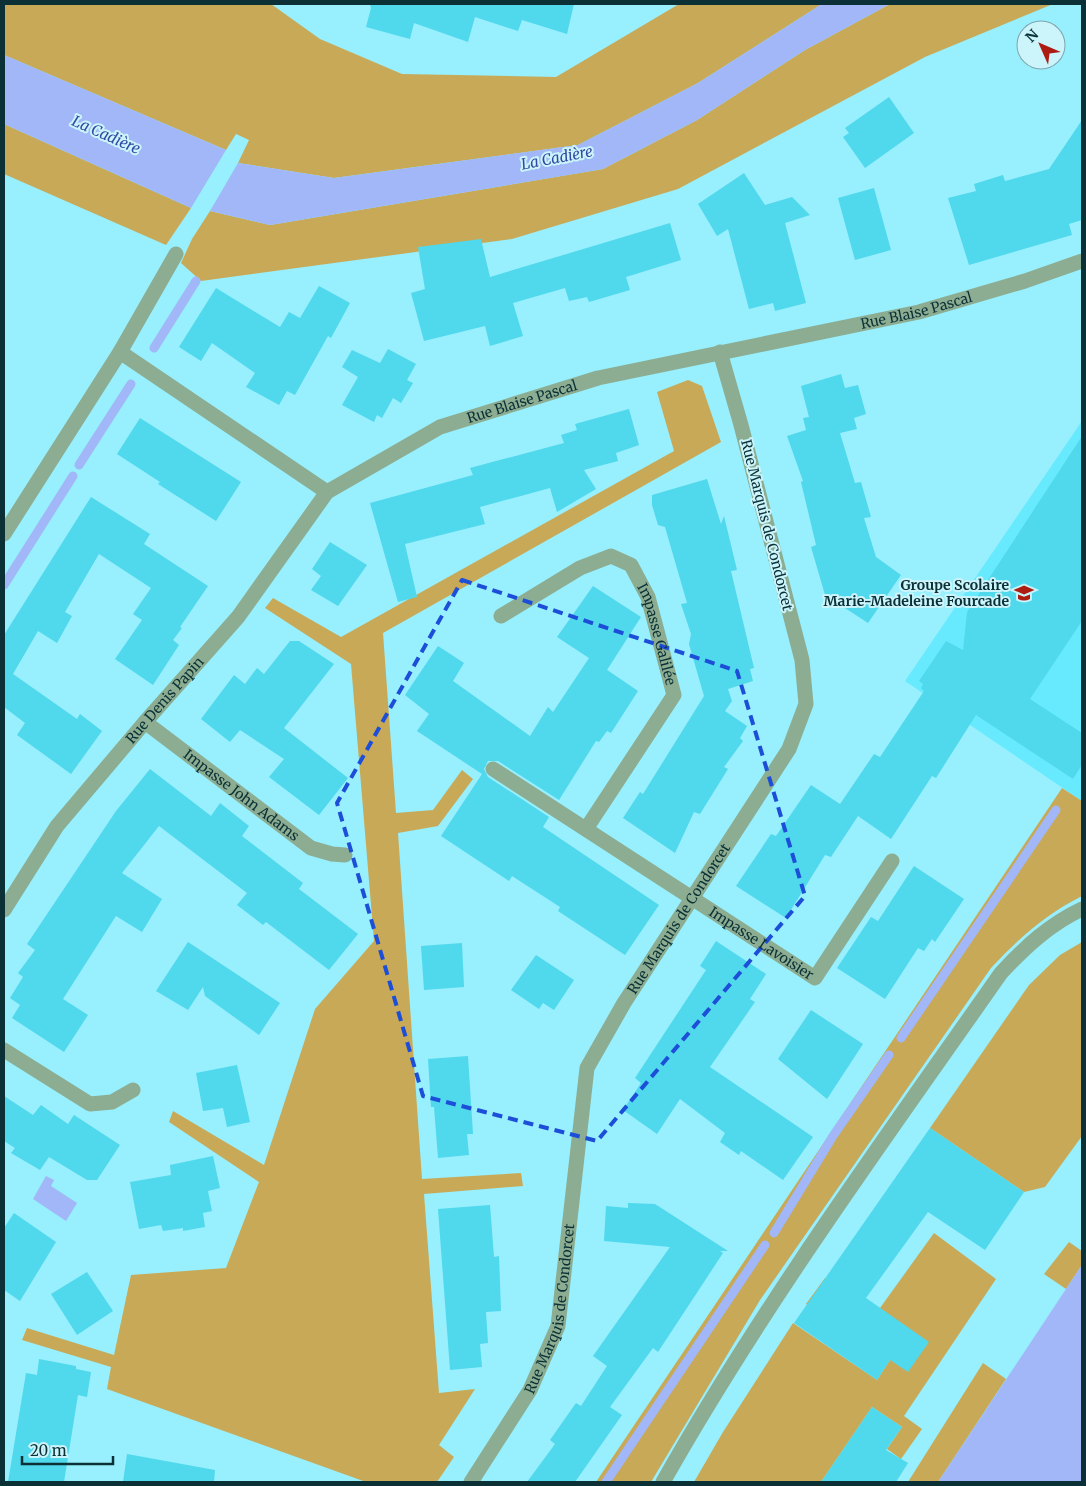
<svg xmlns="http://www.w3.org/2000/svg" width="1086" height="1486" font-family="Merriweather,serif">
<style>
.built{fill:#68eafe}
.green{fill:#c8a957}
.water{fill:#a1b7f7}
.lines{fill:none;stroke-linecap:round;stroke-linejoin:round}
.stream{stroke:#a1b7f7;stroke-width:9}
.building{fill:#50d8ed}
.minor{stroke:#8cad91;stroke-width:15}
.marked{fill:none;stroke:#1d4ed8;stroke-width:4;stroke-dasharray:10 6;stroke-linejoin:round}
.labels{text-anchor:middle;stroke-width:4;stroke-linejoin:round;paint-order:stroke}
.street-label{font-size:14px;fill:#0b3137;stroke:#ccf4fb}
.poi-label{font-size:14px;font-weight:bold;fill:#0b3137;stroke:#ccf4fb;text-anchor:end}
.water-label{font-size:15px;font-style:italic;fill:#3248a2;stroke:#ccf4fb}
</style>
<rect width="100%" height="100%" fill="#98effd"/>
<polygon class="built" points="1082,421 1082,801 905,681"/>
<g class="green">
<polygon points="4,4 271,4 320,39 402,74 556,77 679,4 822,4 698,83 578,145 334,178 238,163 249,140 236,134 226,150 4,55"/>
<polygon points="890,4 1053,4 925,57 678,189 512,239 201,281 181,263 192,239 210,211 270,225 603,169 697,120 805,50"/>
<polygon points="4,124 191,208 166,245 4,174"/>
<polygon points="688,380 702,386 721,442 383,633 396,813 433,810 462,770 473,779 438,826 398,833 422,1179 521,1173 523,1186 424,1194 439,1393 475,1389 439,1445 454,1457 437,1482 366,1482 107,1389 111,1367 22,1340 27,1328 114,1355 131,1275 226,1268 259,1182 169,1122 173,1111 264,1165 315,1009 374,941 351,664 265,608 273,598 341,637 674,451 657,392"/>
<path d="M 1062,788 L 1082,801 L 1082,896 C 1046,914 1019,938 991,968 L 760,1300 L 651,1482 L 596,1482 Z"/>
<polygon points="1082,942 1082,1136 1045,1187 1024,1192 930,1128 1029,985 1060,955"/>
<polygon points="934,1233 996,1279 904,1416 922,1429 901,1459 887,1449 902,1427 872,1407 821,1482 694,1482 723,1432 793,1323 877,1380 890,1360 806,1304 825,1278 880,1308"/>
<polygon points="1069,1242 1082,1251 1082,1265 1066,1289 1044,1274"/>
<polygon points="983,1363 1006,1379 938,1482 908,1482"/>
</g>
<g class="water">
<polygon points="822,4 890,4 805,50 697,120 603,169 270,225 210,211 238,163 334,178 578,145 698,83"/>
<polygon points="4,55 226,150 191,208 4,124"/>
<polygon points="46,1176 54,1180 51,1186 77,1203 66,1221 33,1199"/>
<polygon points="1082,1265 1082,1482 938,1482 1066,1289"/>
</g>
<g class="lines">
<g class="stream">
<polyline points="154,348 196,281"/>
<polyline points="79,465 131,384"/>
<polyline points="4,585 73,476"/>
<polyline points="901,1038 1056,810"/>
<polyline points="774,1233 833,1136 889,1055"/>
<polyline points="606,1482 765,1245"/>
</g>
</g>
<g class="building">
<polygon points="370,4 574,4 567,34 522,20 518,31 475,17 468,42 414,23 410,39 366,27 371,8"/>
<polygon points="889,97 914,133 865,168 843,137 849,133 845,128"/>
<polygon points="1082,120 1082,220 1069,224 1072,235 969,265 948,198 976,191 974,184 1003,175 1005,181 1049,169"/>
<polygon points="744,173 765,205 792,197 810,215 785,223 806,303 775,311 773,303 749,309 728,229 717,236 698,204"/>
<polygon points="874,188 891,250 855,260 838,198"/>
<polygon points="670,223 681,260 626,277 630,290 589,302 587,297 569,301 565,288 513,303 523,336 490,346 485,326 424,341 411,293 425,289 418,247 481,239 490,277"/>
<polygon points="319,286 350,303 331,338 328,336 295,395 287,391 279,405 246,387 255,373 212,343 201,361 179,347 216,288 280,327 289,312 300,318"/>
<polygon points="388,349 416,364 407,380 413,383 401,403 393,398 382,418 377,415 374,422 342,405 358,377 342,367 352,350 380,363"/>
<polygon points="841,374 845,388 858,385 866,414 854,418 857,429 840,433 855,483 861,482 871,517 864,518 876,557 901,575 868,623 825,595 811,547 816,545 801,482 803,481 787,436 806,430 803,418 809,417 801,386"/>
<polygon points="629,409 639,445 616,453 618,461 584,470 596,489 557,512 550,488 480,507 485,524 405,544 417,597 398,602 370,503 473,475 470,468 564,443 561,435 577,430 575,424"/>
<polygon points="140,418 241,482 216,521 158,484 160,482 117,454"/>
<polygon points="1082,436 1082,621 1030,699 1082,733 1082,765 1073,779 976,715 936,778 932,776 891,839 858,816 831,857 825,855 786,918 736,886 771,834 776,836 811,785 840,804 874,754 880,757 924,691 921,688 923,684 919,681 946,641 963,650 967,612"/>
<polygon points="707,479 721,524 724,516 737,570 731,571 754,668 750,669 753,681 728,689 732,701 725,711 747,726 740,738 743,741 724,767 728,769 700,814 694,812 675,853 623,818 640,792 643,794 704,696 689,644 691,634 681,604 687,603 665,527 658,525 652,505 652,495"/>
<polygon points="91,497 150,534 144,544 208,586 180,627 182,628 173,640 179,645 153,685 115,659 142,620 133,614 151,588 99,554 65,612 72,616 57,643 38,631 13,674 77,719 80,714 102,731 71,774 17,735 25,723 4,707 4,635"/>
<polygon points="330,542 367,565 338,606 311,590 321,576 312,569"/>
<polygon points="593,586 641,617 607,670 594,661 638,691 611,733 607,731 599,742 596,741 559,800 498,761 488,761 484,769 488,777 549,817 543,827 659,905 625,955 558,911 560,907 512,876 509,881 441,836 482,774 417,731 429,714 405,695 438,646 464,663 453,681 530,736 548,707 553,712 589,658 557,637"/>
<polygon points="290,641 299,641 334,664 284,728 348,778 319,815 269,777 284,759 240,730 230,742 201,719 234,675 245,684 257,668 264,674"/>
<polygon points="150,769 211,816 220,803 249,826 242,836 303,883 299,889 358,934 329,970 266,922 263,925 237,905 247,893 159,826 122,873 162,899 142,932 116,916 63,999 88,1015 64,1052 12,1018 20,1005 10,998 23,977 18,973 35,950 27,944 116,811"/>
<polygon points="914,866 964,899 935,942 932,939 924,951 918,948 885,999 837,968 871,917 878,921"/>
<polygon points="716,941 766,974 750,999 755,1002 710,1067 813,1137 783,1180 741,1151 739,1155 720,1142 725,1133 680,1099 657,1134 623,1110 641,1083 635,1078 706,970 700,966"/>
<polygon points="188,942 280,1003 259,1035 205,996 203,987 188,1010 156,991"/>
<polygon points="462,943 464,987 424,990 421,946"/>
<polygon points="536,955 574,980 554,1010 543,1003 539,1009 511,990"/>
<polygon points="811,1010 863,1044 827,1099 778,1059"/>
<polygon points="468,1056 473,1134 467,1134 469,1155 438,1158 434,1107 431,1107 428,1059"/>
<polygon points="237,1065 250,1122 227,1127 223,1108 203,1111 196,1073"/>
<polygon points="4,1096 33,1115 41,1105 68,1124 74,1115 120,1145 97,1180 87,1180 49,1157 40,1170 11,1153 15,1148 4,1141"/>
<polygon points="930,1128 1024,1192 985,1250 928,1212 866,1298 929,1342 908,1372 890,1360 877,1380 794,1323"/>
<polygon points="213,1156 220,1188 208,1191 212,1211 203,1213 205,1227 183,1231 183,1228 163,1231 161,1225 139,1229 130,1182 171,1175 170,1165"/>
<polygon points="628,1203 655,1204 728,1251 720,1251 723,1253 658,1352 653,1348 610,1407 622,1415 575,1482 527,1482 555,1444 550,1440 576,1403 581,1406 607,1366 593,1356 670,1247 604,1241 606,1206 628,1208"/>
<polygon points="490,1205 494,1257 499,1256 501,1311 486,1312 488,1343 480,1344 482,1367 450,1370 438,1209"/>
<polygon points="14,1213 56,1242 20,1301 4,1290 4,1228"/>
<polygon points="87,1272 113,1311 77,1335 51,1294"/>
<polygon points="39,1359 76,1366 76,1369 91,1372 87,1397 78,1395 64,1482 8,1482 26,1373 37,1375"/>
<polygon points="872,1407 902,1427 886,1450 908,1463 896,1482 821,1482"/>
<polygon points="127,1454 215,1470 214,1482 123,1482"/>
</g>
<g class="lines">
<g class="minor">
<path id="s1" d="M 176,254 L 120,352 L 327,492 L 440,427 L 598,378 L 919,312 L 1025,281 L 1082,261"/>
<polyline points="4,534 120,352"/>
<path id="s2" d="M 501,616 L 580,568 L 611,556 L 631,565 L 648,597 L 674,695 L 586,829"/>
<path id="s3" d="M 145,722 L 311,848 L 332,854 L 345,855"/>
<path id="s4" d="M 493,769 L 815,978 L 892,861"/>
<path id="s5" d="M 4,910 L 57,826 L 145,722 L 238,617 L 327,492"/>
<polyline points="4,1050 90,1104 112,1102 133,1090"/>
<path id="s6" d="M 471,1482 L 530,1390 L 558,1326 L 587,1068 L 624,1003 L 789,749 L 806,704 L 802,660 L 741,425 L 720,352"/>
<path d="M 663,1482 C 763,1305 884,1140 1001,973 C 1025,947 1050,924 1082,909"/>
</g>
</g>
<path class="marked" d="M 462,580 L 737,671 L 805,896 L 597,1141 L 423,1096 L 337,803 Z"/>
<defs>
<g id="school-bare" transform="scale(1.5)"><path d="M0-5L7-2L0 1L-7-2ZM-4 1L0 2.5L4 1V4Q0 6-4 4Z" fill="#ad1c13" stroke="#ccf4fb" stroke-width="2.5" paint-order="stroke"/></g>
</defs>
<g fill-rule="evenodd">
<use href="#school-bare" x="1024" y="593"/>
</g>
<g class="labels">
<g class="street-label">
<text dy="5" stroke="none"><textPath href="#s1" startOffset="984">Rue Blaise Pascal</textPath></text>
<text dy="5" stroke="none"><textPath href="#s1" startOffset="579">Rue Blaise Pascal</textPath></text>
<text transform="translate(767 525) rotate(76)" y="5">Rue Marquis de Condorcet</text>
<text dy="5" stroke="none"><textPath href="#s2" startOffset="222">Impasse Galilée</textPath></text>
<text dy="5" stroke="none"><textPath href="#s5" startOffset="265">Rue Denis Papin</textPath></text>
<text dy="5" stroke="none"><textPath href="#s3" startOffset="121">Impasse John Adams</textPath></text>
<text dy="5" stroke="none"><textPath href="#s6" startOffset="614">Rue Marquis de Condorcet</textPath></text>
<text dy="5" stroke="none"><textPath href="#s4" startOffset="320">Impasse Lavoisier</textPath></text>
<text dy="5" stroke="none"><textPath href="#s6" startOffset="194">Rue Marquis de Condorcet</textPath></text>
</g>
<g class="poi-label">
<text x="1009" y="590">Groupe Scolaire<tspan x="1009" dy="16">Marie-Madeleine Fourcade</tspan></text>
</g>
<g class="water-label">
<text transform="translate(106 135) rotate(24)" y="5">La Cadière</text>
<text transform="translate(557 158) rotate(-11)" y="5">La Cadière</text>
</g>
</g>
<rect width="1086" height="1486" fill="none" stroke="#0b3137" stroke-width="10"/>
<g transform="translate(1041 45) rotate(315)"><circle r="24" fill="#ccf4fb" stroke="#7fa6ad"/>
<path d="M0-4L9 19L0 12L-9 19Z" fill="#ad1c13"/>
<text y="-8" font-size="14" font-weight="bold" text-anchor="middle" fill="#0b3137">N</text>
</g>
<path d="M22 1456v8h91v-8" fill="none" stroke="#0b3137" stroke-width="2.5"/>
<text x="30" y="1456" font-size="15" fill="#0b3137" stroke="#ccf4fb" stroke-width="4" paint-order="stroke">20 m</text>
</svg>
